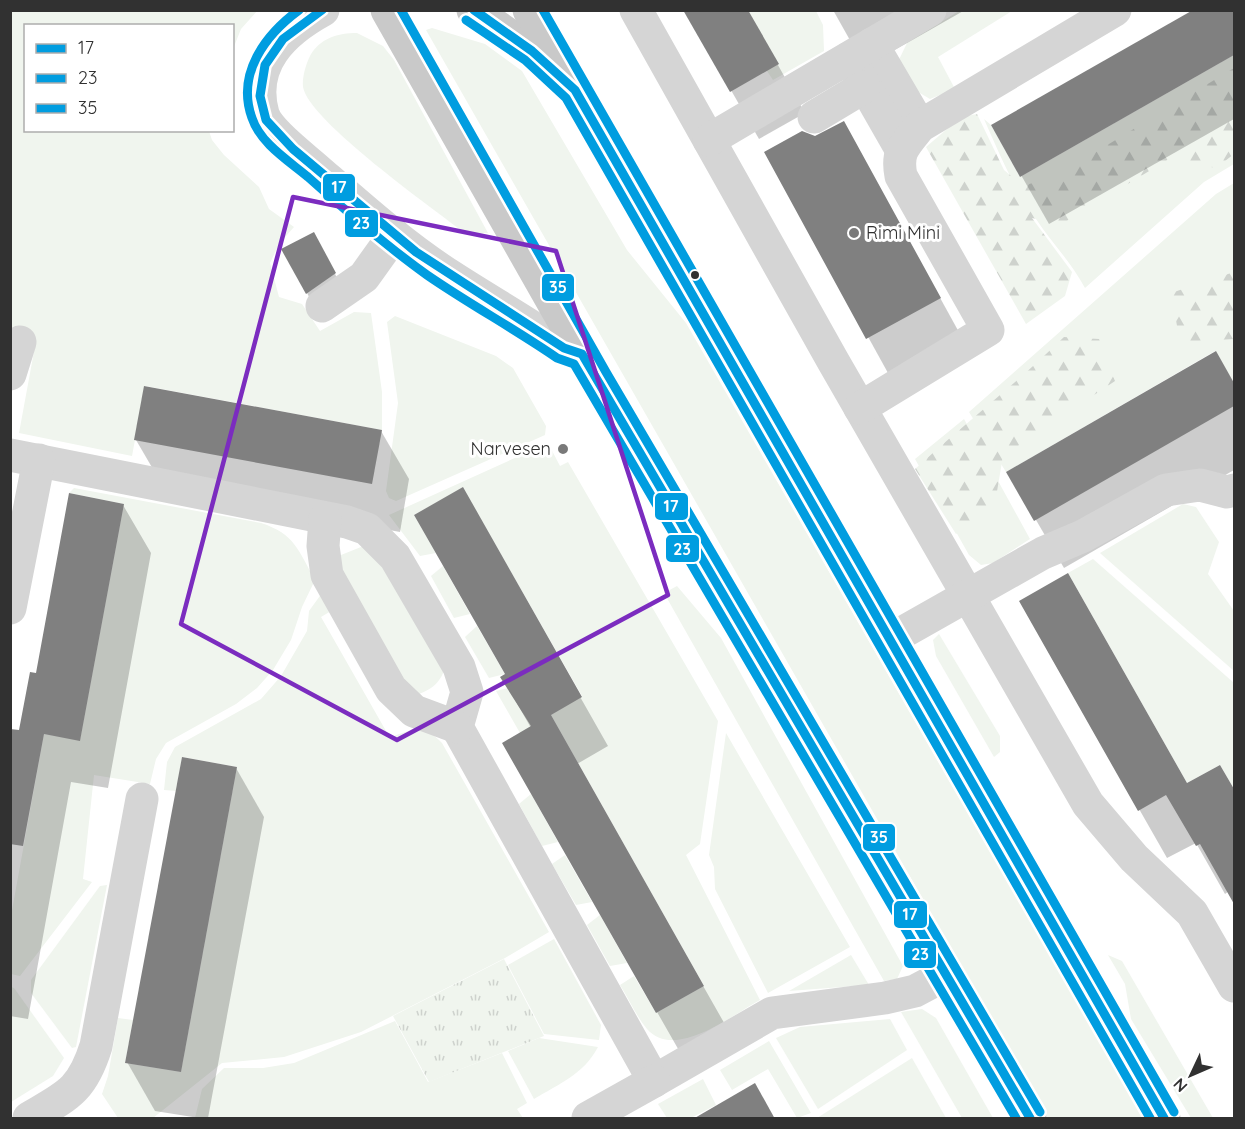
<svg xmlns="http://www.w3.org/2000/svg" width="1245" height="1129" font-family="Quicksand,sans-serif">
<style>
.grass{fill:#f0f5ee}
.forest{fill:url(#forest-firs)}
.park{fill:url(#park-tufts)}
.shadow{fill:#0003}
.building{fill:#808080}
.lines{fill:none;stroke-linecap:round;stroke-linejoin:round}
.minor{stroke:#d5d5d5;stroke-width:33}
.major{stroke:#c9c9c9;stroke-width:33}
.bus-1-casing{stroke:#fff;stroke-width:14}
.bus-2-casing{stroke:#fff;stroke-width:14}
.bus-3-casing{stroke:#fff;stroke-width:14}
.bus-1{stroke:#009de0;stroke-width:9}
.bus-2{stroke:#009de0;stroke-width:9}
.bus-3{stroke:#009de0;stroke-width:9}
.marked{fill:none;stroke:#7b2cbf;stroke-width:4.5;stroke-linejoin:round}
.poi-dot{fill:#797979;stroke:#fff;stroke-width:2}
.bus-dot{fill:#313131;stroke:#fff;stroke-width:2}
.labels{text-anchor:middle;stroke-width:6;stroke-linejoin:round;paint-order:stroke}
.poi-label{font-size:18px;fill:#313131;stroke:#fff;text-anchor:start}
.line-badge{stroke:#fff;stroke-width:2}
.badge-label{font-size:16px;text-anchor:middle;font-weight:bold;fill:#fff}
</style>
<defs>
<pattern id="forest-firs" width="22" height="20" patternUnits="userSpaceOnUse" patternTransform="scale(1.5)"><rect width="22" height="20" fill="#f0f5ee"/><path d="M5 1l3.5 6h-7zM16 11l3.5 6h-7z" fill="#ced2cd"/></pattern>
<pattern id="park-tufts" width="24" height="20" patternUnits="userSpaceOnUse" patternTransform="scale(1.5)"><rect width="24" height="20" fill="#f0f5ee"/><path d="M3 7l-1-3M5 7V3M7 7l1-3M15 17l-1-3M17 17v-4M19 17l1-3" fill="none" stroke="#ced2cd"/></pattern>
</defs>
<rect width="100%" height="100%" fill="#fff"/>
<g class="grass">
<polygon points="10,11 257,11 241,29 233,49 232,26 26,26 26,130 209,131 212,140 224,155 259,187 269,209 294,227 279,244 270,263 279,297 302,304 320,331 354,312 371,313 382,392 382,430 145,386 132,456 19,433 35,346 11,341"/>
<polygon points="748,11 816,11 823,25 824,51 773,80 767,71"/>
<polygon points="959,11 1012,11 938,57 955,89 930,99 903,83 896,66 907,43"/>
<polygon points="432,28 485,44 522,71 627,250 686,323 1143,1118 1048,1118 426,30"/>
<path d="M 357,33 L 383,46 L 394,60 L 488,233 L 466,234 C 434,209 309,121 303,87 C 302,77 306,64 310,56 C 320,38 338,33 357,33 Z"/>
<path d="M 1234,55 L 1234,164 L 1204,182 L 1085,288 C 1071,262 1052,243 1036,219 C 1014,189 999,153 984,119 L 991,125 L 1020,177 Z"/>
<polygon points="1234,183 1234,383 1215,351 1006,472 969,412 1216,194"/>
<polygon points="395,316 496,356 513,368 546,426 545,435 396,501 389,498 386,491 398,403 387,322"/>
<polygon points="964,419 1030,539 993,563 981,565 969,555 915,459"/>
<path d="M 548,443 L 560,466 L 568,462 L 718,721 L 700,844 L 686,855 L 760,1000 C 732,1015 675,1061 647,1029 C 636,1016 629,999 620,985 L 634,976 L 656,1013 L 704,986 L 551,715 L 582,696 L 463,488 L 414,515 L 436,553 L 420,556 L 389,515 Z"/>
<path d="M 74,488 L 261,523 C 295,534 298,550 315,580 L 302,607 L 291,640 L 273,670 L 257,688 L 236,704 L 166,743 L 156,759 L 150,784 L 94,775 L 83,879 L 92,882 L 20,976 L 11,974 L 11,916 L 44,734 L 80,740 L 124,504 L 69,493 Z"/>
<polygon points="1183,504 1196,507 1219,542 1208,574 1234,611 1234,671 1100,553"/>
<path d="M 366,545 L 381,555 L 444,671 C 438,686 428,691 414,696 L 340,590 L 341,555 Z"/>
<polygon points="1093,559 1234,683 1234,789 1220,765 1187,783 1068,573"/>
<polygon points="443,566 470,614 454,618 431,576"/>
<polygon points="677,586 721,638 903,966 897,979 884,981 664,593"/>
<path d="M 322,593 L 331,611 L 321,617 L 390,738 C 410,729 425,725 442,743 L 549,932 L 505,958 L 361,1032 L 284,1057 L 222,1063 L 153,1118 L 118,1118 L 102,1094 L 108,1076 L 118,1018 L 133,1020 L 125,1063 L 181,1072 L 237,767 L 182,757 L 176,791 L 164,790 L 167,762 L 175,747 L 261,699 L 281,676 L 307,631 L 309,611 Z"/>
<polygon points="477,626 505,674 489,678 465,637"/>
<polygon points="939,634 1000,736 1000,752 994,757 936,656 933,640"/>
<polygon points="512,687 534,725 520,733 496,691"/>
<polygon points="726,733 850,947 768,993 715,889 714,867 709,855"/>
<polygon points="531,794 558,842 542,846 519,804"/>
<polygon points="565,855 592,902 576,905 552,864"/>
<polygon points="107,885 76,1047 72,1048 31,993 31,980 100,886"/>
<polygon points="600,915 627,963 610,966 587,925"/>
<polygon points="554,939 601,1025 599,1040 544,1034 508,965"/>
<polygon points="851,955 869,985 789,991"/>
<polygon points="1108,955 1122,961 1213,1118 1191,1118 1131,1019 1125,984"/>
<polygon points="11,987 14,988 64,1058 53,1076 11,1102"/>
<polygon points="922,1009 936,1018 993,1118 962,1118 901,1012"/>
<polygon points="890,1019 907,1050 818,1109 776,1038 800,1027"/>
<polygon points="395,1021 428,1082 502,1053 527,1103 517,1109 523,1118 195,1118 202,1089 224,1068 263,1068 294,1063"/>
<path d="M 539,1038 L 598,1047 C 584,1074 559,1084 534,1099 L 508,1051 Z"/>
<polygon points="769,1041 811,1113 797,1118 768,1069 732,1090 720,1070"/>
<polygon points="912,1058 946,1118 817,1118"/>
<polygon points="703,1079 716,1105 691,1118 667,1118 658,1104"/>
</g>
<g class="forest">
<polygon points="1234,68 1234,154 1216,168 1169,159 1060,225 1032,218 1072,272 1065,296 1026,324 926,147 961,117 977,114 1004,170 1023,186 1058,175"/>
<polygon points="1234,272 1234,339 1180,342 1171,293"/>
<path d="M 1064,337 L 1099,339 L 1115,381 L 1003,456 L 994,509 L 956,534 L 915,469 C 964,424 1016,384 1064,337 Z"/>
</g>
<polygon class="park" points="504,959 544,1036 429,1082 393,1016"/>
<g class="shadow">
<polygon points="685,10 747,10 805,113 759,139"/>
<polygon points="833,10 965,10 865,67"/>
<polygon points="1196,10 1234,10 1234,119 1049,224 993,126"/>
<polygon points="766,152 863,158 960,334 888,373"/>
<polygon points="313,234 340,283 312,302 283,250"/>
<polygon points="1215,353 1234,386 1234,470 1064,568 1008,472"/>
<polygon points="381,431 409,479 400,532 164,488 136,440"/>
<polygon points="462,489 608,746 577,764 731,1035 685,1061 504,744 531,728 502,677 507,675"/>
<polygon points="123,505 151,553 108,788 71,782 28,1019 10,1016 10,730 20,732 37,675"/>
<polygon points="1021,602 1187,785 1220,767 1234,792 1234,901 1229,891 1225,894 1196,843 1167,858"/>
<polygon points="236,768 264,817 208,1118 199,1118 155,1111 127,1062"/>
</g>
<g class="building">
<polygon points="683,10 748,10 779,64 730,92"/>
<polygon points="1193,10 1234,10 1234,55 1020,177 991,125"/>
<polygon points="844,121 941,298 866,339 764,152 802,131 815,136"/>
<polygon points="314,232 336,273 306,294 281,249"/>
<polygon points="1216,351 1234,383 1234,406 1034,521 1006,472"/>
<polygon points="144,386 382,430 372,484 134,440"/>
<polygon points="463,487 582,697 551,715 704,986 656,1013 502,743 531,726 500,677 505,674 414,515"/>
<polygon points="69,493 124,504 80,741 44,734 23,846 10,844 10,729 19,730 30,672 36,673"/>
<polygon points="1068,573 1187,783 1220,765 1234,789 1234,904 1200,844 1196,846 1166,795 1138,811 1019,601"/>
<polygon points="182,757 237,767 181,1072 125,1063"/>
<polygon points="755,1083 775,1119 693,1119"/>
</g>
<g class="lines">
<g class="minor">
<path d="M 323,10 C 283,32 249,64 263,114 C 268,130 300,155 313,166 C 358,205 402,245 452,277 C 489,301 528,323 564,348 L 582,354"/>
<polyline points="636,10 833,361 1088,804 1134,858 1192,913 1234,986"/>
<polyline points="872,44 920,126"/>
<polyline points="849,58 901,149"/>
<polyline points="814,117 864,87"/>
<polyline points="709,140 930,10"/>
<polyline points="322,306 364,277 394,235"/>
<polyline points="10,374 20,342"/>
<path d="M 860,408 L 988,330 L 901,176 C 896,151 905,145 920,126 L 1115,10"/>
<polyline points="10,455 347,522 367,529 395,557 459,667 467,692 457,727 654,1081 772,1013 885,998 915,991 947,974"/>
<polyline points="325,519 323,546 327,575 391,689 414,711 457,727"/>
<polyline points="10,608 39,460"/>
<polyline points="891,639 1043,553 1083,536 1166,490 1200,485 1227,492 1234,490"/>
<path d="M 29,1118 C 67,1096 82,1091 96,1046 L 142,799"/>
<polyline points="588,1118 654,1081"/>
</g>
<g class="major">
<polyline points="387,10 596,378 1030,1118"/>
<polyline points="473,10 532,51 556,73"/>
<polyline points="529,10 1164,1118"/>
</g>
<g class="bus-1-casing">
<g id="bus-1">
<polyline points="322,10 283,39 265,65 260,96 266,120 293,149 416,252 564,348 582,354 1030,1118"/>
<polyline points="474,10 532,51 575,90 1164,1118"/>
</g>
</g>
<g class="bus-2-casing">
<g id="bus-2">
<path d="M 299,10 C 265,35 236,74 252,118 C 260,143 289,161 308,177 C 346,211 385,245 427,275 C 469,304 515,329 557,358 L 574,364 L 1016,1118"/>
<polyline points="466,20 525,60 566,98 1150,1118"/>
</g>
</g>
<g class="bus-3-casing">
<g id="bus-3">
<polyline points="401,10 606,372 1040,1112"/>
<polyline points="543,10 1174,1112"/>
</g>
</g>
<use href="#bus-1" class="bus-1"/>
<use href="#bus-2" class="bus-2"/>
<use href="#bus-3" class="bus-3"/>
</g>
<path class="marked" d="M 293,197 L 556,251 L 668,595 L 397,740 L 181,624 Z"/>
<g class="poi-dot">
<circle cx="854" cy="233" r="6"/>
<circle cx="563" cy="449" r="6"/>
</g>
<circle class="bus-dot" cx="695" cy="275" r="5"/>
<g class="labels">
<g class="poi-label">
<text x="866" y="239">Rimi Mini</text>
<text x="551" y="455" text-anchor="end">Narvesen</text>
</g>
</g>
<g class="line-badge">
<rect x="322" y="173" width="34" height="29" rx="6" fill="#009de0"/>
<rect x="344" y="209" width="35" height="29" rx="6" fill="#009de0"/>
<rect x="541" y="273" width="34" height="29" rx="6" fill="#009de0"/>
<rect x="654" y="492" width="35" height="29" rx="6" fill="#009de0"/>
<rect x="665" y="534" width="35" height="29" rx="6" fill="#009de0"/>
<rect x="862" y="823" width="34" height="29" rx="6" fill="#009de0"/>
<rect x="893" y="900" width="35" height="29" rx="6" fill="#009de0"/>
<rect x="903" y="940" width="34" height="29" rx="6" fill="#009de0"/>
</g>
<g class="badge-label">
<text x="339" y="193">17</text>
<text x="361" y="229">23</text>
<text x="558" y="293">35</text>
<text x="671" y="512">17</text>
<text x="682" y="555">23</text>
<text x="879" y="843">35</text>
<text x="910" y="920">17</text>
<text x="920" y="960">23</text>
</g>
<rect width="1245" height="1129" fill="none" stroke="#313131" stroke-width="24"/>
<rect x="24" y="24" width="210" height="108" fill="#ffffff" stroke="#adadad" stroke-width="1.5"/>
<rect x="36" y="44" width="30" height="9" fill="#009de0" stroke="#adadad" stroke-width="1.5"/>
<text x="78" y="54" font-size="18" fill="#313131">17</text>
<rect x="36" y="74" width="30" height="9" fill="#009de0" stroke="#adadad" stroke-width="1.5"/>
<text x="78" y="84" font-size="18" fill="#313131">23</text>
<rect x="36" y="104" width="30" height="9" fill="#009de0" stroke="#adadad" stroke-width="1.5"/>
<text x="78" y="114" font-size="18" fill="#313131">35</text>
<g transform="translate(1191 1075) rotate(226)" stroke="#ffffff" stroke-width="4.5" paint-order="stroke">
<path d="M0-4.5L10 22L0 15L-10 22Z" fill="#313131"/>
<text y="-9" font-size="16" font-weight="bold" text-anchor="middle" fill="#313131">N</text>
</g>
</svg>
